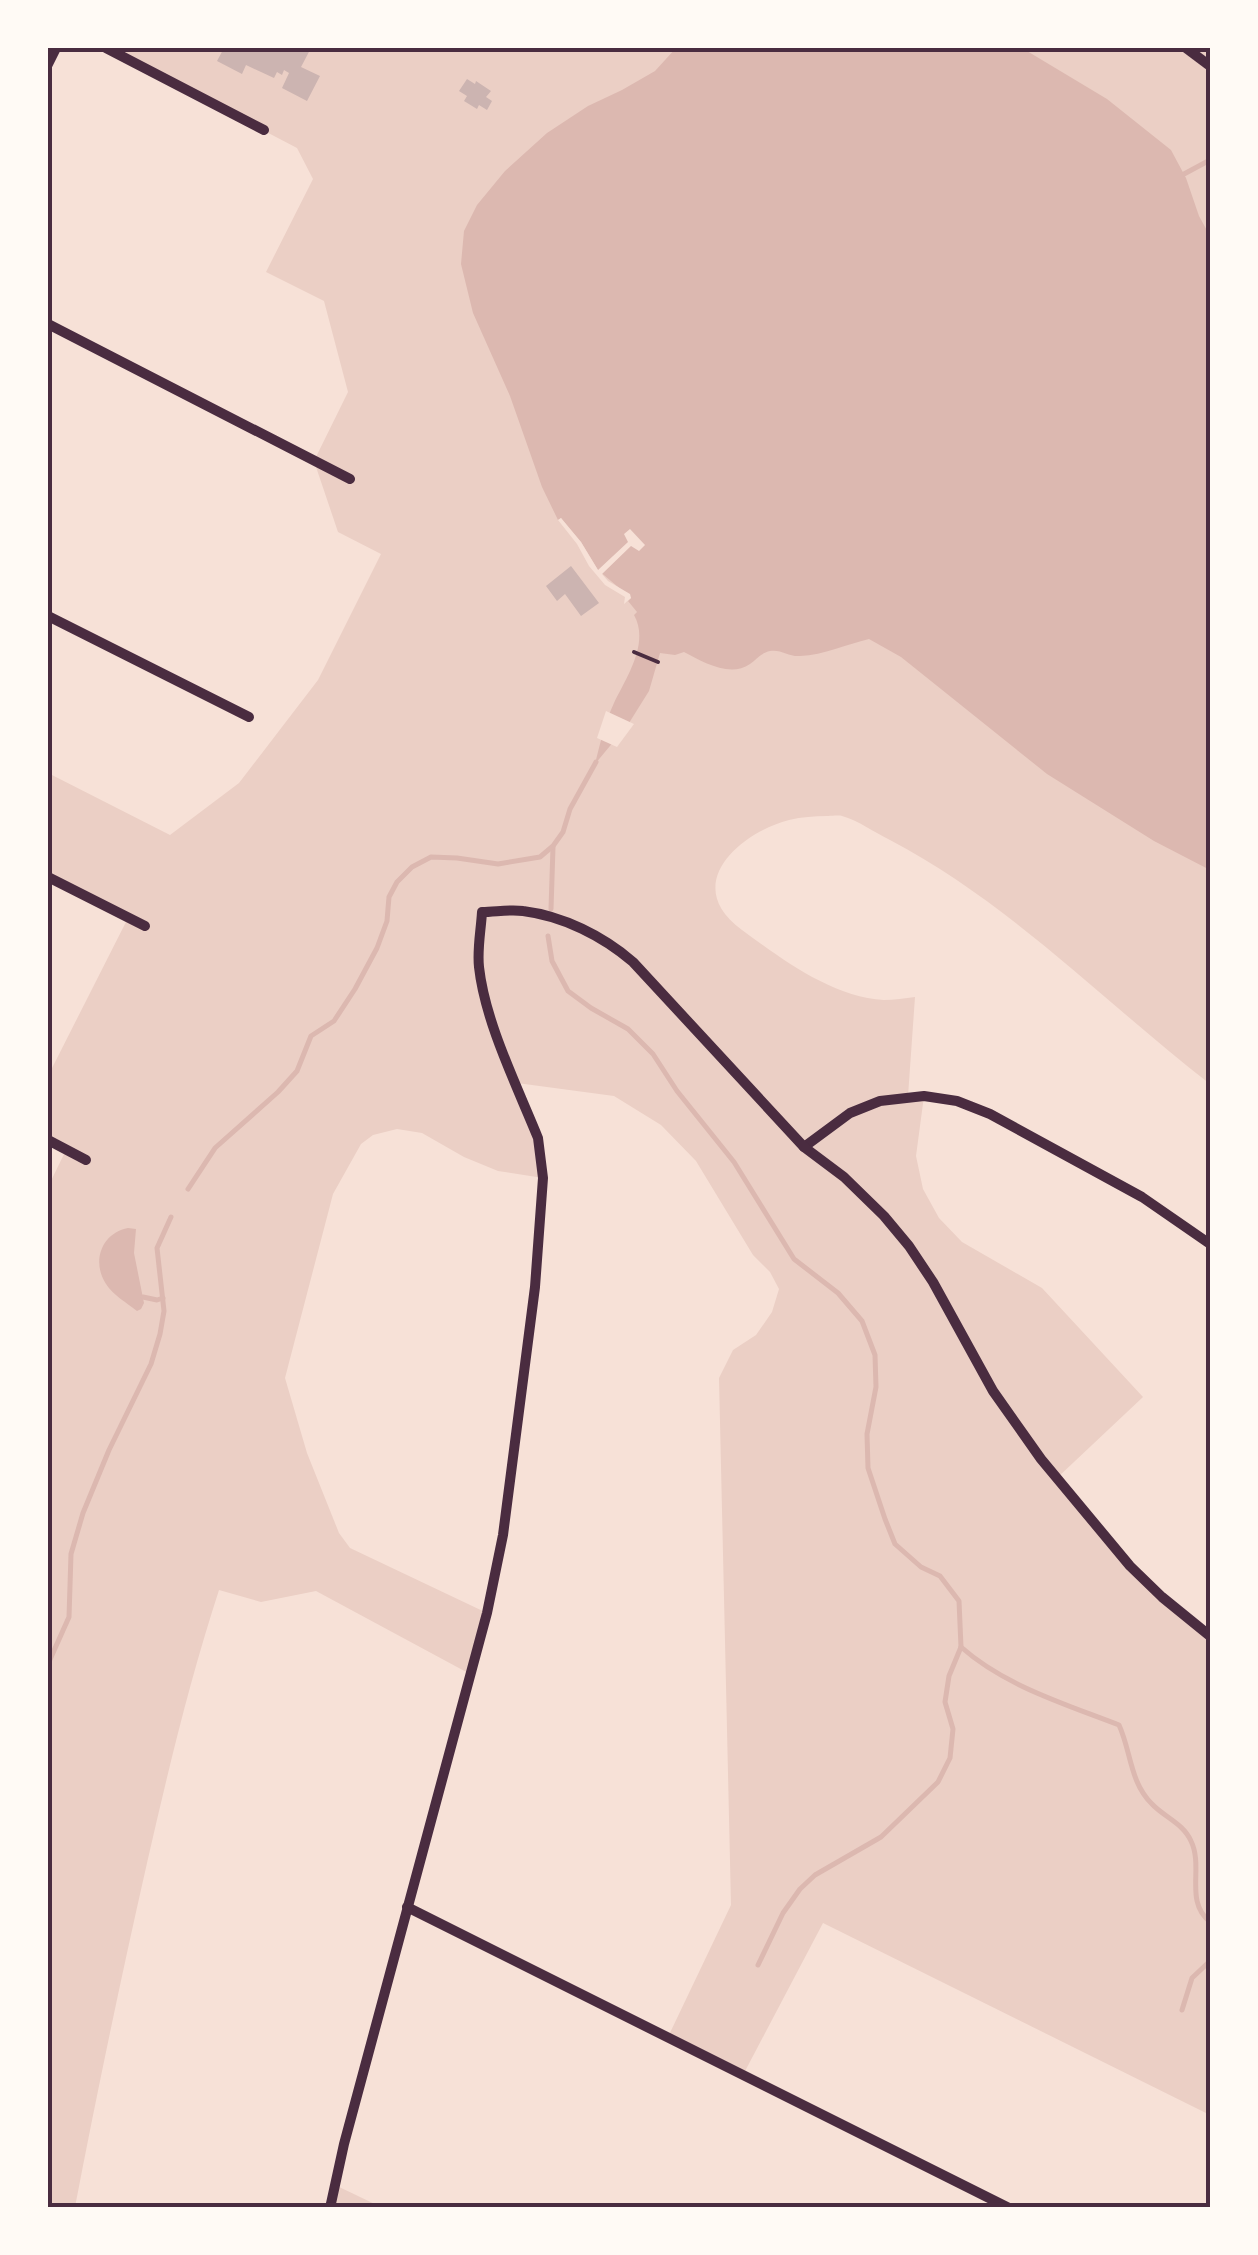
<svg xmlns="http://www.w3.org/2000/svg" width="1258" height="2255" font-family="Arial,sans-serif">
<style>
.green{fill:#ebcfc5}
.water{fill:#dcb8b0}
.pier{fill:#f7e1d7}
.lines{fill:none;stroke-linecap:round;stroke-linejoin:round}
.stream{stroke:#dcb8b0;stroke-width:5}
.building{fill:#ccb4b1}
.path{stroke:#4a2c40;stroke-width:4}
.minor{stroke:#4a2c40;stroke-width:10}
.neatline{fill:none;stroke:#4a2c40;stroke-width:4}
</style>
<rect width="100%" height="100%" fill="#f7e1d7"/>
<g class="green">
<path d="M 106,48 L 1210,48 L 1210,1084 C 1104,1002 1010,903 890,840 C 875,833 858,820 842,816 C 840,815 829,816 827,816 C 814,816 802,817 789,820 C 737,834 681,886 742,930 C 783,960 832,997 884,1000 C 894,1000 905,998 915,997 L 908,1096 L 924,1096 L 916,1156 L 923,1189 L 939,1218 L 962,1242 L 1042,1288 L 1143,1397 L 1057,1478 L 1130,1566 L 1210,1636 L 1210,2115 L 823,1923 L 743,2075 L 668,2037 L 731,1905 L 719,1378 L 733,1350 L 756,1335 L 772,1312 L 779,1289 L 770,1272 L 753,1255 L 696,1161 L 661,1125 L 614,1096 L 517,1083 L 538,1138 L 543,1178 L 498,1171 L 464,1157 L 422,1133 L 397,1129 L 373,1135 L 361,1144 L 333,1194 L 285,1378 L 307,1453 L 339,1533 L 350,1548 L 487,1613 L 470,1674 L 316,1591 L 261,1602 L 219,1590 C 190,1679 168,1771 147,1863 C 121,1978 97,2092 75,2207 L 48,2207 L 48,1187 L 66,1150 L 48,1140 L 48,1076 L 128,918 L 48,877 L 48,773 L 170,835 L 239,783 L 318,680 L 381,554 L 338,532 L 314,461 L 348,392 L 324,301 L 266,272 L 313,179 L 297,148 Z"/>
<polygon points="335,2185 381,2207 330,2208"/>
</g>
<g class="water">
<path d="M 676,48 L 1022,48 L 1107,99 L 1171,150 L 1186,178 L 1199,216 L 1210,236 L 1210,870 L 1154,841 L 1047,774 L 901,657 L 869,639 C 847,644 824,655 800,656 C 789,657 781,649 770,651 C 761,653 757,659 750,664 C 730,678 703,662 684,652 L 675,655 L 660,653 L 649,691 L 629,723 L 595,764 C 600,744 605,722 614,703 C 626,678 650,643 634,615 L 637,612 L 628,601 L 631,598 L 598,570 L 581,542 L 561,518 L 558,520 L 542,487 L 510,396 L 473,313 L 461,264 L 464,231 L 477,205 L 505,171 L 547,133 L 588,106 L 622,90 L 655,71 Z"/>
<path d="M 128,1228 L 136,1229 L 134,1253 L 144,1303 L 141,1309 L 137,1311 C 127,1303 113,1295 106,1284 C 91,1261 102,1233 128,1228 Z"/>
</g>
<g class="pier">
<polygon points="561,518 581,542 598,570 628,542 624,534 630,529 645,545 639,551 631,546 602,574 608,581 630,594 631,598 624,604 625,597 605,585 589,566 577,544 558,520"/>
<polygon points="606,711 634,724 617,747 597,738"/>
</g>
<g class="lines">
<g class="stream">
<polyline points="1184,174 1210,160"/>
<polyline points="551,909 553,847"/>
<polyline points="548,936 552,961 568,991 591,1008 628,1029 653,1054 677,1091 734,1162 794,1259 838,1293 862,1321 875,1355 876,1387 867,1434 868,1468 885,1519 895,1544 921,1567 940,1576 959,1601 961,1647 949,1676 945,1702 953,1729 950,1758 938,1782 881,1837 815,1875 800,1889 783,1913 758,1965"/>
<polyline points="188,1189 215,1148 278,1092 297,1071 311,1036 334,1021 355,989 377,948 387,921 389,897 397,882 412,867 431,857 457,858 498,864 540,857 553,846 563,832 570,809 596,762"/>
<polyline points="143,1297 157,1300 163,1298"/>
<path d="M 961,1647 C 1005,1686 1065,1704 1119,1725 C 1131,1751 1130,1783 1152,1804 C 1164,1817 1183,1823 1191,1841 C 1204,1868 1184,1901 1210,1922"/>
<polyline points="48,1664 69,1617 71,1554 83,1513 109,1450 151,1364 160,1334 164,1311 157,1248 171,1217"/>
<polyline points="1182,2010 1192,1978 1210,1961"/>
</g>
</g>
<g class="building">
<polygon points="224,48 311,48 301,67 320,76 307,101 282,88 289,73 284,70 282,75 277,72 274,78 246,65 242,74 217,61"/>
<polygon points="467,79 475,84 476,81 491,91 486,97 492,101 487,110 479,105 477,109 464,101 467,96 459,91"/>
<polygon points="571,566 599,603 581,616 565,594 557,601 546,586"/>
</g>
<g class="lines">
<polyline class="path" points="634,652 658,662"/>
<g class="minor">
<polyline points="106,48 264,130"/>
<polyline points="1186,48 1210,66"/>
<polyline points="48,64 56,48"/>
<polyline points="48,324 350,479"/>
<polyline points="48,616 249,717"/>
<polyline points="48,877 145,926"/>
<polyline points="48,1140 86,1160"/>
<polyline points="804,1147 850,1113 880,1101 924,1096 957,1101 990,1114 1142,1197 1210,1244"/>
<polyline points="407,1907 1009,2208"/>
<path d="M 330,2208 L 344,2144 L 487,1613 L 503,1535 L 535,1287 L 543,1178 L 538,1138 C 517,1086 485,1022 479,967 C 477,949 481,930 482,912 C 495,912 510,909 523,911 C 563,916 603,936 633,962 L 804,1147 L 844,1177 L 884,1216 L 909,1246 L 933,1282 L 993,1391 L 1041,1459 L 1130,1566 L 1162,1597 L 1210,1636"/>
</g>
</g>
<rect width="1258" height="2255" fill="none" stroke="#fffaf5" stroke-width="100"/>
<rect x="50" y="50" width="1158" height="2155" class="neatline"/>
</svg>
